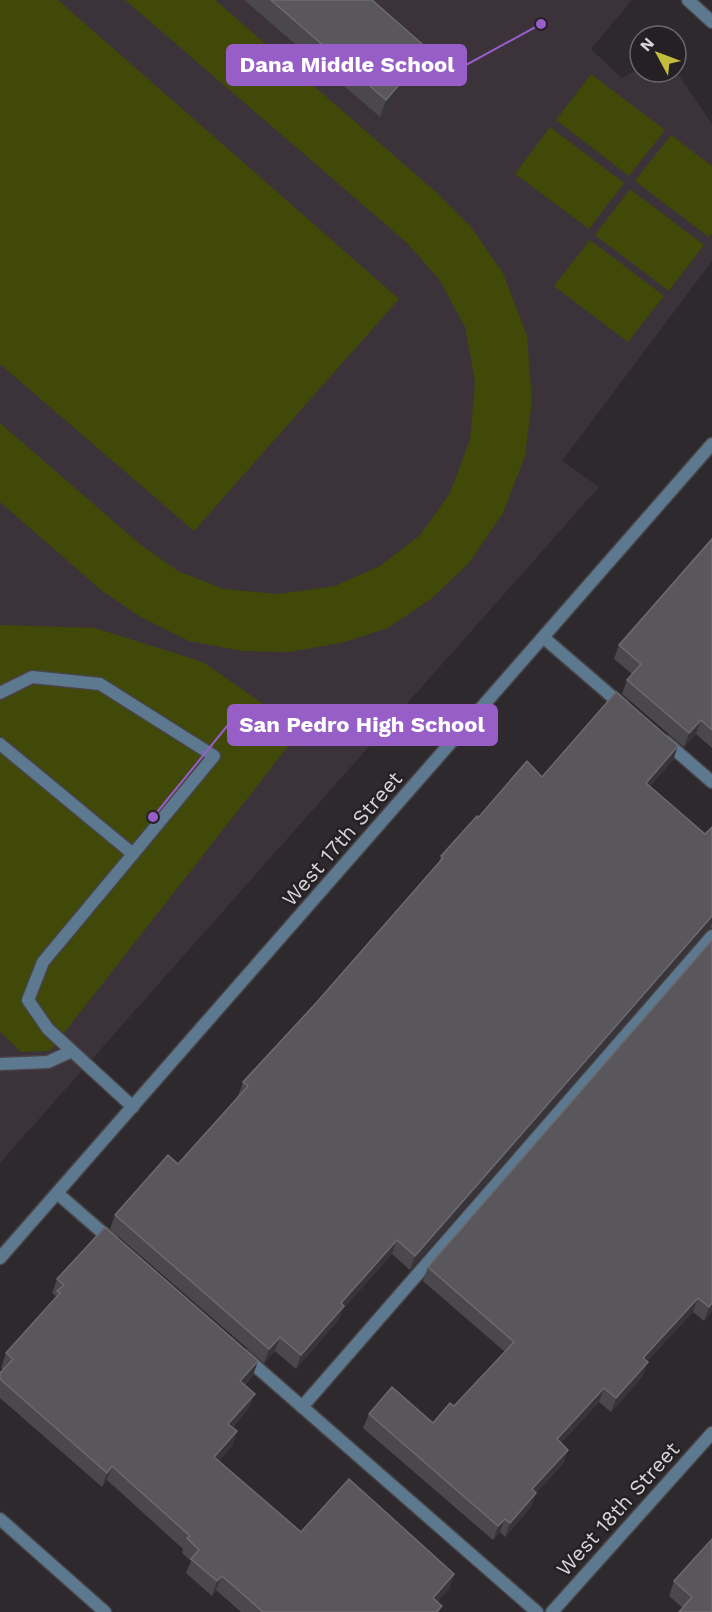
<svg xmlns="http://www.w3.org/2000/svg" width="712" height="1612" font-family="'Work Sans',sans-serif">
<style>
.built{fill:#3b323a}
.green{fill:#404907}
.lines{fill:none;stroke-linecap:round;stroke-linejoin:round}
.lane-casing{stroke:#494448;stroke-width:15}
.street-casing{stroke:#494448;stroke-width:15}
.lane{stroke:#5d798f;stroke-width:12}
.street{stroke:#5d798f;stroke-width:12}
.wall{fill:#4a484d}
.shaded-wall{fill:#38353a}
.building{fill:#59575c;stroke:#6c6a6f;stroke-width:1.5}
.labels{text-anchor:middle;stroke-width:5;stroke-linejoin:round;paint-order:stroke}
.street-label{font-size:21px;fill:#d6d4d6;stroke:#242024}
.leader{fill:none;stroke:#965ec6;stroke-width:2}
.callout-dot{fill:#965ec6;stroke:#242024;stroke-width:2}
.callout{fill:#965ec6;stroke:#965ec6;stroke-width:2}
.callout-label{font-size:22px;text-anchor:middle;font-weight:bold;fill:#fff}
</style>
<rect width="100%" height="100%" fill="#2e292d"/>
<polygon class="built" points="0,0 632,0 591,49 622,78 640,68 640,72 676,71 712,124 712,261 562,461 599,487 0,1163"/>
<g class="green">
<polygon points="0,0 58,0 399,299 194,531 0,364"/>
<polygon points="125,0 215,0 436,192 471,227 503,273 527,336 532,400 525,456 503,513 469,563 431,599 388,628 341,643 290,652 242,651 189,641 139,616 101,590 0,502 0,423 141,545 178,571 224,589 278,594 335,586 380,566 420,535 450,493 470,439 475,381 465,327 439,279 406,242"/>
<polygon points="591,74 665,130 629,176 556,120"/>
<polygon points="550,127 624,183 589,229 515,174"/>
<polygon points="671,135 712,166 712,233 709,237 635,181"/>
<polygon points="630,189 704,245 669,291 595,235"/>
<polygon points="590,240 664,296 628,342 554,286"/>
<polygon points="0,625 95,628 203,662 301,730 50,1051 21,1052 0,1032"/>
</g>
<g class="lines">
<g class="lane-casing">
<g id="lane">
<polyline points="688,0 712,22"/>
<polyline points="544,638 623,706"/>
<polyline points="0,693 32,677 100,684 214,756 133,854"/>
<polyline points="666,742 712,782"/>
<polyline points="0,744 133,854 43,962 28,1000 48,1029 133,1107"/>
<polyline points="0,1064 48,1062 72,1051"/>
<polyline points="57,1193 111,1240"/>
<polyline points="244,1356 537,1612"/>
<polyline points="302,1407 712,936"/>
</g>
</g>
<g class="street-casing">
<g id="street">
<polyline points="0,1258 712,444"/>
<polyline points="0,1519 105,1612"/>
<polyline points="552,1612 712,1433"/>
</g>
</g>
<use href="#lane" class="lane"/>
<use href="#street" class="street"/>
</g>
<g class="wall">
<polygon points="244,0 372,0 429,50 423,68 380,117"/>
<polygon points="712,539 712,748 696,734 684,747 622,694 627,680 632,674 614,659 619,645"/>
<polygon points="678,746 673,760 650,786 705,834 712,827 712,928 710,928 706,931 410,1270 392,1254 342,1310 339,1319 296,1369 275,1351 264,1363 110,1229 115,1215 178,1164 239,1096 238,1096 243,1082 317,1002 439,862 441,856 478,818 542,777"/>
<polygon points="712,940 712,1311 704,1321 693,1312 647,1361 643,1376 611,1412 599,1402 561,1443 568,1450 563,1464 536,1493 531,1507 505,1537 500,1532 493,1540 363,1428 369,1414 433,1423 454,1406 505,1352 423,1281 428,1267"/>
<polygon points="57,1279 258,1361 253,1375 245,1385 249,1408 233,1427 237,1431 232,1446 219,1461 301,1532 454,1574 449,1589 437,1602 442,1606 439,1612 241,1612 216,1590 212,1596 186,1573 191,1561 182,1553 183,1549 107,1480 102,1487 0,1398 0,1373 3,1370 1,1368 6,1353 54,1299 56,1296 52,1293"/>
<polygon points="674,1581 712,1612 683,1608 669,1596"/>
</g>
<g class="shaded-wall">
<polygon points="429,50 423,68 380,117 386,100"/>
<polygon points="701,720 696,734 684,747 689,733"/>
<polygon points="678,746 673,760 641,797 646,783"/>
<polygon points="712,916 712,922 710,928 706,931 410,1270 415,1256"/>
<polygon points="397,1240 392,1254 342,1310 339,1319 296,1369 301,1355 341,1303"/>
<polygon points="698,1298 693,1312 638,1372 643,1358"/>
<polygon points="712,1303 712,1311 704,1321 709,1307"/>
<polygon points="280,1337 275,1351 264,1363 269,1349"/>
<polygon points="258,1361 253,1375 235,1395 240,1381"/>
<polygon points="648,1362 643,1376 611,1412 616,1398"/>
<polygon points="604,1388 599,1402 551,1453 557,1439"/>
<polygon points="255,1394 249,1408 223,1438 228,1424"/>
<polygon points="237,1431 232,1446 209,1472 214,1457"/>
<polygon points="568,1450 563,1464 536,1493 531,1507 505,1537 510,1523 532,1489"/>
<polygon points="112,1466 107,1480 102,1487 107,1473"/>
<polygon points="505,1519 500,1532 493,1540 498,1526"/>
<polygon points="454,1574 449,1589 428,1612 433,1598"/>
<polygon points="222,1576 216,1590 212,1596 217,1581"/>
</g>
<g class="building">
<polygon points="271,0 372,0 429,50 386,100"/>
<polygon points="712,539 712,730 701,720 689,733 627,680 641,664 619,645"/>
<polygon points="616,692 678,746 646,783 705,834 712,827 712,916 415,1256 397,1240 341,1303 344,1306 301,1355 280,1337 269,1349 115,1215 168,1155 178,1164 248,1086 243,1082 317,1002 443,858 441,856 477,816 478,818 527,761 542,777"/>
<polygon points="712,940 712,1303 709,1307 698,1298 643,1358 648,1362 616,1398 604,1388 557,1439 568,1450 532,1489 536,1493 510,1523 505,1519 498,1526 369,1414 392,1387 433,1423 450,1403 454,1406 514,1342 428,1267"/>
<polygon points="105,1227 258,1361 240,1381 255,1394 228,1424 237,1431 214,1457 301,1532 349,1479 454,1574 433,1598 442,1606 436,1612 263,1612 222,1576 217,1581 191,1559 199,1550 187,1538 190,1536 112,1466 107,1473 0,1379 0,1373 13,1359 6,1353 60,1293 57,1291 64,1285 57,1279"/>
<polygon points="712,1539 712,1612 679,1612 692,1597 674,1581"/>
</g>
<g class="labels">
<g class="street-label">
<text transform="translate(342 839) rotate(-49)" y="7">West 17th Street</text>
<text transform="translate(618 1509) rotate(-48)" y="7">West 18th Street</text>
</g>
</g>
<path class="leader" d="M541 24L466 65M153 817L228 725"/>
<g class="callout-dot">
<circle cx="541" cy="24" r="6"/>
<circle cx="153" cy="817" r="6"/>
</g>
<g class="callout">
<rect x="227" y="45" width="239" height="40" rx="6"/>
<rect x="228" y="705" width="269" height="40" rx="6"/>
</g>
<g class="callout-label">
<text x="347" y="72">Dana Middle School</text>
<text x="362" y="732">San Pedro High School</text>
</g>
<g transform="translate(658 54) rotate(311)"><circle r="28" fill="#242024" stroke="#6b686b" stroke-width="1.5"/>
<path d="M0-4.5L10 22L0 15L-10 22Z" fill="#c3bd3e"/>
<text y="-9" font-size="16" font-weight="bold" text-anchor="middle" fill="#d6d4d6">N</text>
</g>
</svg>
